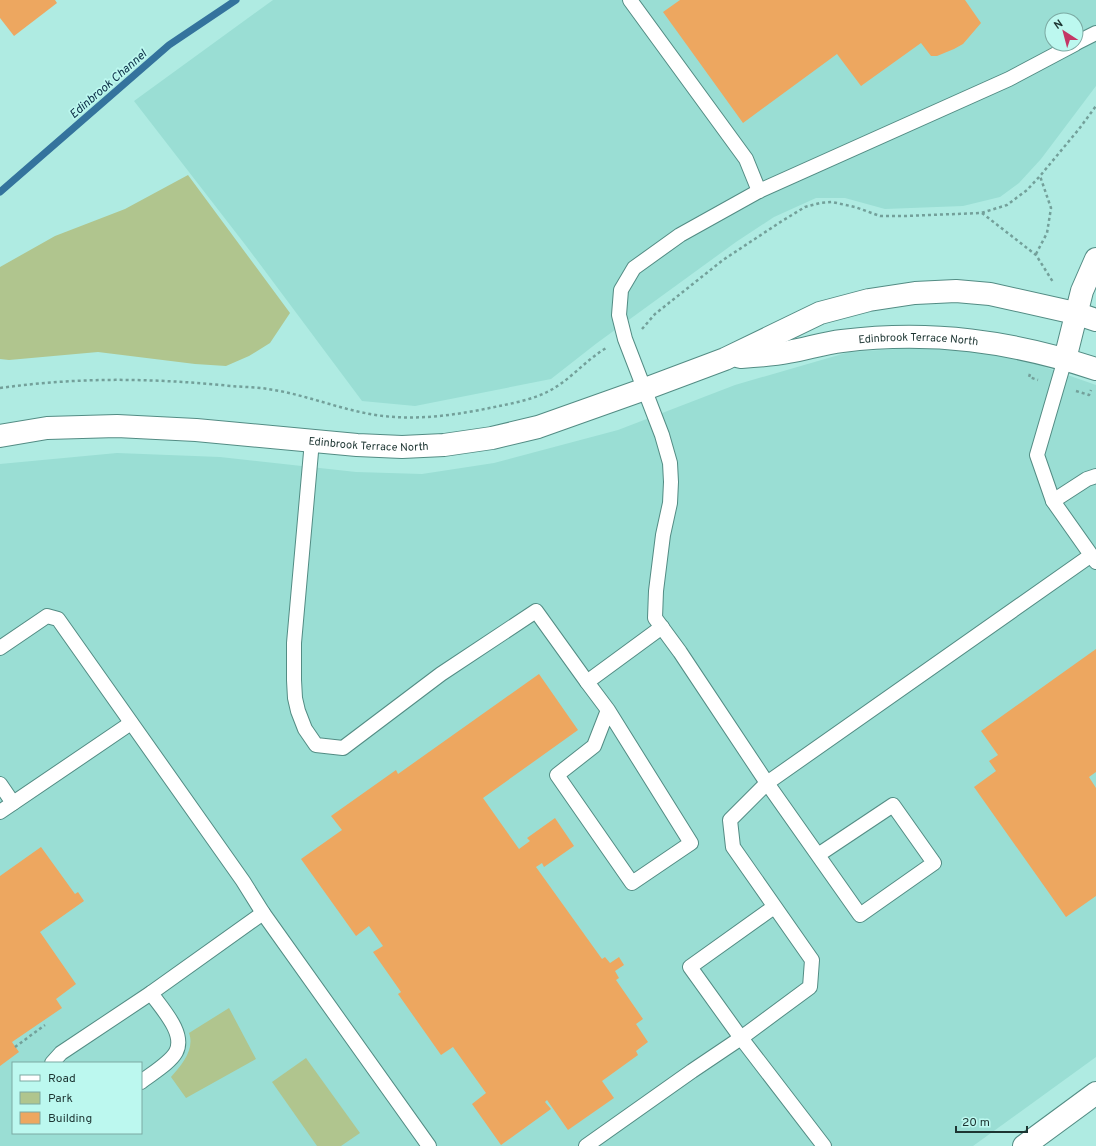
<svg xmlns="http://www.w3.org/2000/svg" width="1096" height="1146" font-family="Overpass,sans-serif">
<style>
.built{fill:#9aded4;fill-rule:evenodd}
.green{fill:#b0c58e}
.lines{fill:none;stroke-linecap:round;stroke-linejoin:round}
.stream{stroke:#34739d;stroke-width:7}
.building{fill:#eda760}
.lane-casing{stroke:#538c84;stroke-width:16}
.secondary-casing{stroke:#538c84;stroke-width:24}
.path{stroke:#73a09a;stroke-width:2.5;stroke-dasharray:3 3;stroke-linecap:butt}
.lane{stroke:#fff;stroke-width:14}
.secondary{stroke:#fff;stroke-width:22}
.labels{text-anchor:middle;stroke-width:3.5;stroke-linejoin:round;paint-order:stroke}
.street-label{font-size:11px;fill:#1d3532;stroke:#bcf8ef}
.water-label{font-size:12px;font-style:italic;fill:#0b2d46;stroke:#bcf8ef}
</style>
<rect width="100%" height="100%" fill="#afebe2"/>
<g class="built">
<path d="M 273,0 L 1096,0 L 1096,86 L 1041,159 L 1019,183 L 1000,197 L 963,206 L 885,209 L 845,198 L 816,198 L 774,217 L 736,242 L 597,343 L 551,379 L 415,406 L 362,401 L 247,247 L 134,101 ZM 1052,20 L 1076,20 L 1076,44 L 1052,44 Z"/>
<path d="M 945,346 L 1019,358 L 1096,385 L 1096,1057 L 973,1146 L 0,1146 L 0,464 L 117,453 L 220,457 L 356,472 L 422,474 L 494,463 L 618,430 L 735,385 L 849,352 ZM 13,1063 L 141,1063 L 141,1133 L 13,1133 Z"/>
</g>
<g class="green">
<polygon points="188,175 290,313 270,343 249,356 226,366 195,364 98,352 9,360 0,359 0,267 55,236 125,209"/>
<path d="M 229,1008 L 256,1059 L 186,1098 L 171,1077 C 182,1065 195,1049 189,1033 Z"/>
<polygon points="306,1058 360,1133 341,1146 317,1146 272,1082"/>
</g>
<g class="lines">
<polyline class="stream" points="0,192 169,45 236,0"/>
</g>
<g class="building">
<polygon points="0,0 55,0 57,3 14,36 0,18"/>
<polygon points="680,0 965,0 981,23 963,44 954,49 937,56 931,56 921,43 861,86 837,54 743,123 663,12"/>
<polygon points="1096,649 1096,772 1089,777 1096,788 1096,896 1066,917 974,787 996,771 989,761 998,755 981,731"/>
<polygon points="539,674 578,730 483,798 519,849 530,841 527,838 555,818 574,846 544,867 542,863 536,867 602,959 605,957 610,963 619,957 624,965 615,971 619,978 616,980 643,1019 636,1024 648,1042 636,1051 638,1055 602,1081 614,1098 568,1130 547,1100 545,1102 551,1109 501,1145 472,1104 486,1093 453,1047 441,1055 398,994 401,992 373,952 383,946 369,926 356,936 301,859 342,830 331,816 396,770 398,774"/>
<polygon points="41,847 75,894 78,892 84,901 40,932 76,984 56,999 62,1008 12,1042 19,1052 0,1066 0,876"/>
</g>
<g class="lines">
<g class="lane-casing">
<g id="lane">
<polyline points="630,0 746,159 759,191"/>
<polyline points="1076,43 1096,33"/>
<polyline points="1065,359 1037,455 1053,501 1096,562"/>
<polyline points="312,441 294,643 294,680 295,698 298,711 305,729 316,745 343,748 441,674 536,611 587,682"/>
<polyline points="1053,501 1087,479 1096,476"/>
<polyline points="0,648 47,616 58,619 243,881 263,913 429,1146"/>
<polyline points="608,710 594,746 557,775 632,883 691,843 608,710 587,682 662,627"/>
<polyline points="0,784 13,803"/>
<polyline points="0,812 131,723"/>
<polyline points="818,855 893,805 934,863 860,915 767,783 680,652 655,618 656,591 663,535 670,503 671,482 670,463 662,435 625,339 619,315 621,290 634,268 680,235 759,191 1009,79 1075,44"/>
<polyline points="52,1063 61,1053 151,993 263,913"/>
<path d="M 141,1082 C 151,1074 170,1063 176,1052 C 186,1033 161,1008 151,993"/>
<polyline points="586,1146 692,1071 741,1038 690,967 774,907"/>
<polyline points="824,1146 741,1038 810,987 812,960 733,847 730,820 767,783 1090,556"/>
</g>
</g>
<g class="secondary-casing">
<g id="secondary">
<path id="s1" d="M 740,357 C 756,356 773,355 788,352 C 806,349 824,343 842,341 C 931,330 1011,341 1096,369"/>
<polyline points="1065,359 1082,291 1096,259"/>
<path id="s2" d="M 0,436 L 47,428 L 117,426 L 196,430 L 357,445 L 402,447 L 444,445 L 492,438 L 538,427 L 645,389 L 725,359 L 820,313 L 869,300 L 915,293 L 956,291 L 990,294 L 1075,313 L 1096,320"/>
<polyline points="1024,1146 1096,1093"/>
</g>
</g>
<g class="path">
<polyline points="982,213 1036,255 1053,282"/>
<polyline points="1036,254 1047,233 1051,208 1040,176"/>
<polyline points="642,329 655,314 723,260 782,221 805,207 820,203 832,202 855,207 880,216 904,216 981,213 1007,205 1027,190 1040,176 1079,129 1096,106"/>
<polyline points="1030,374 1029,377 1038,380"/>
<path d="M 0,388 C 80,377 151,378 231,386 C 243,387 256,387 268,389 C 303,394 336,408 370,414 C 412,422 458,415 499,406 C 515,403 533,399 547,392 C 570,381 586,359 608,347"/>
<polyline points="1076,391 1089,395 1091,390"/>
<polyline points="15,1047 45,1025"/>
</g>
<use href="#lane" class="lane"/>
<use href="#secondary" class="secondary"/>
</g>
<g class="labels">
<g class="street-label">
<text dy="4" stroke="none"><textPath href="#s1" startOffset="180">Edinbrook Terrace North</textPath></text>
<text dy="4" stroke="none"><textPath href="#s2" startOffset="370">Edinbrook Terrace North</textPath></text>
</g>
<g class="water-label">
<text transform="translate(108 84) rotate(-41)" y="4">Edinbrook Channel</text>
</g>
</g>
<rect x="12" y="1062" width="130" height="72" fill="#bcf8ef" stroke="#7caaa3"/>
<rect x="20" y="1075" width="20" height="6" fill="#ffffff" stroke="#7caaa3"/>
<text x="48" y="1082" font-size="12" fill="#1d3532">Road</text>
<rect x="20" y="1092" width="20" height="12" fill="#b0c58e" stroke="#7caaa3"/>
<text x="48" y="1102" font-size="12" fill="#1d3532">Park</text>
<rect x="20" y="1112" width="20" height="12" fill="#eda760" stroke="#7caaa3"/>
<text x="48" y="1122" font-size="12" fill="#1d3532">Building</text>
<g transform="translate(1064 32) rotate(324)"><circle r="19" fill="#bcf8ef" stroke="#7caaa3"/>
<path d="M0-3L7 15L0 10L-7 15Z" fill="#c43766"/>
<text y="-6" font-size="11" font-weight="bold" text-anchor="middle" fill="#1d3532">N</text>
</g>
<path d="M956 1126v6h71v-6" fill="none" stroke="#1d3532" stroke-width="2"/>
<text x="962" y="1126" font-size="12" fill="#1d3532" stroke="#bcf8ef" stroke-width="3" paint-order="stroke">20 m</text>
</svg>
